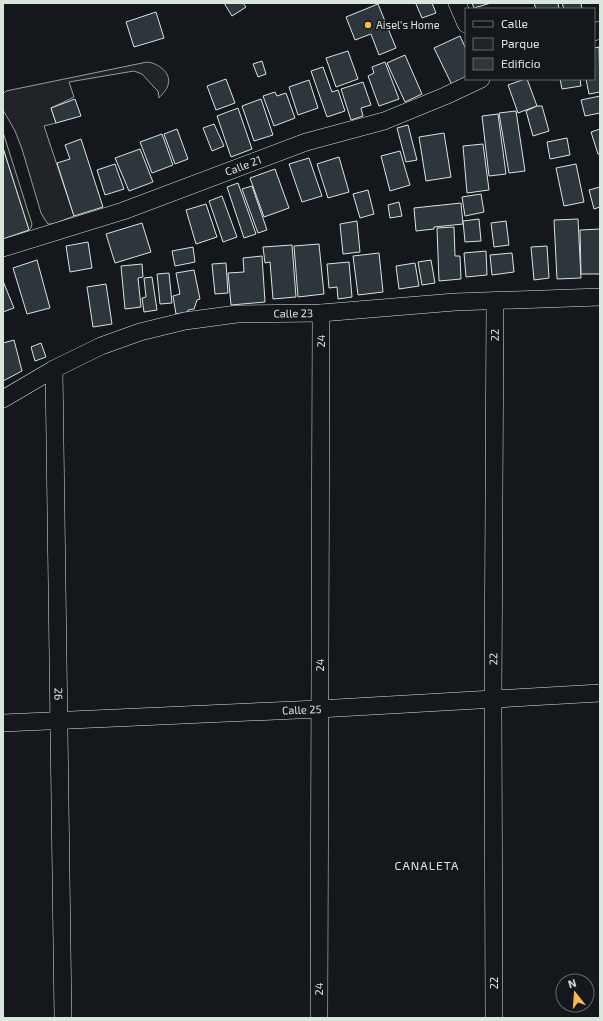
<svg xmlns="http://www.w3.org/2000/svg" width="603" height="1021" font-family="'Exo 2',sans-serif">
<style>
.green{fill:#202428;stroke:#939e99}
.building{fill:#2c363c;stroke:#d8e6dc}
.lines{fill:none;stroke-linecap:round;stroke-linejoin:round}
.street-casing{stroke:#d8e6dc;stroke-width:18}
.street{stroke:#14181c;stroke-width:17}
.poi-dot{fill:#ffb74d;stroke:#14181c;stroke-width:1.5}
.labels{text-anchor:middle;stroke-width:3;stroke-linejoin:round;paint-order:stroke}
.poi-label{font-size:11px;fill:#d8e6dc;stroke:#14181c;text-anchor:start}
.street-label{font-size:11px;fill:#d8e6dc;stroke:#14181c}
.neighbourhood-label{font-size:12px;letter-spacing:1px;fill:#d8e6dc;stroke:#14181c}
</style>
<rect width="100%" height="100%" fill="#14181c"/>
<g class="green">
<path d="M 147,62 C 158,63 172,73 168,85 C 167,90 162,94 159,98 L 158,91 L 153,86 L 142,74 L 134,71 L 69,82 L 74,97 L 51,108 L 56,123 L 44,126 L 74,216 L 53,224 L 48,224 L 44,218 L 41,213 L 22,149 L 15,131 L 3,110 L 3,94 L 6,91 Z"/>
<polygon points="3,132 32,224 31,228 29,230 3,148"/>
</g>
<g class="building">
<polygon points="224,3 243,3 246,7 232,16"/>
<polygon points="418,3 432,3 436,13 422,18 416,4"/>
<polygon points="472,3 491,3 474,8"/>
<polygon points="534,3 558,3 559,9 536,9"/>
<polygon points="562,3 581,3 582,9 564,9"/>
<polygon points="378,4 396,48 379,55 371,34 355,40 346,17"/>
<polygon points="156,12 164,38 134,47 126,22"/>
<polygon points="460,36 466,49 466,78 452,85 434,48"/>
<polygon points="599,47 600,92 589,94 586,79 594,79 594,48"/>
<polygon points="348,51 358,79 336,87 326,58"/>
<polygon points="405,55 422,94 405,102 387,63"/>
<polygon points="262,61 266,74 258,77 253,64"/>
<polygon points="385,62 399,99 379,106 368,76 374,73 372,67"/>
<polygon points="323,67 332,92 338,90 345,111 327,117 311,71"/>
<polygon points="226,79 235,103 216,110 207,86"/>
<polygon points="525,79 527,79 537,106 518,113 508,85"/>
<polygon points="560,79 580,79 581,86 562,89"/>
<polygon points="309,80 318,108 298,115 289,87"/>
<polygon points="363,82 371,105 361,108 363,116 351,120 341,89"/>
<polygon points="275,92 277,96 286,93 295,118 274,126 263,96"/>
<polygon points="600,96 600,113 585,116 581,100"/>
<polygon points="75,99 81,116 56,123 51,108"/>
<polygon points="261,99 273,135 254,141 242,106"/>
<polygon points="537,106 542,106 549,131 533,136 526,111"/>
<polygon points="238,108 252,149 231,157 217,116"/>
<polygon points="516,111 525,171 509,173 499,113"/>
<polygon points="498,114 506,174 489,176 482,116"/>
<polygon points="214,124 224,146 212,151 203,128"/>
<polygon points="408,125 417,160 406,162 397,128"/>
<polygon points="177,129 188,159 175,164 164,134"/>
<polygon points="600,129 600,154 598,154 591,132"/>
<polygon points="444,133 451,177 426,181 419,137"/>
<polygon points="162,134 173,165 152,173 140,142"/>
<polygon points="567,138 570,155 550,159 547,142"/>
<polygon points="81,139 103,207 74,216 57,163 70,159 65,145"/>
<polygon points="483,144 489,190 467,193 463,146"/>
<polygon points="3,148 29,230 3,239"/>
<polygon points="140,149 153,182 129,191 115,158"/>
<polygon points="400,151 410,185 390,191 381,156"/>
<polygon points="339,157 349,192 328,198 317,164"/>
<polygon points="309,158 322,196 302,202 289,164"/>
<polygon points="115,164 124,189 105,195 97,170"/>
<polygon points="576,164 584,202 564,206 556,168"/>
<polygon points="275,169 289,208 264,217 250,178"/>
<polygon points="238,183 256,234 244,238 227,187"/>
<polygon points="252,186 267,230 258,233 242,189"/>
<polygon points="600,187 600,207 594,209 589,190"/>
<polygon points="368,190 374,214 360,218 353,194"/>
<polygon points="481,194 484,212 465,216 462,197"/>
<polygon points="222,196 237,237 223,242 209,201"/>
<polygon points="399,202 402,216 390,218 388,205"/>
<polygon points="461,203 463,224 434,227 434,229 416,231 414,208"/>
<polygon points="206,204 217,237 196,244 186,210"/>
<polygon points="479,219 481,241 465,242 463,221"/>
<polygon points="578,219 581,278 557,279 554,220"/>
<polygon points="357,221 360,252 343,254 340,224"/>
<polygon points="506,221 509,245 494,247 491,223"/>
<polygon points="142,223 151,252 115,263 106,234"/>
<polygon points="454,227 455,256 460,256 461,279 439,281 437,228"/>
<polygon points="600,229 600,274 581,274 580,230"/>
<polygon points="88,242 92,268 70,272 66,246"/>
<polygon points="319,244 324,294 298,297 294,246"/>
<polygon points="292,245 296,297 273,299 270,262 265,263 263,247"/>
<polygon points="547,246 549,278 534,280 531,247"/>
<polygon points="193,247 195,262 175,266 172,251"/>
<polygon points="486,251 487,275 466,277 464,253"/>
<polygon points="379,253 383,292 358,295 353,256"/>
<polygon points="512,253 514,272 492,275 490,255"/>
<polygon points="262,256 265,302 231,305 228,273 244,272 243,258"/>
<polygon points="37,260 50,308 27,314 13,268"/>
<polygon points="431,260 435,283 422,285 418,262"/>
<polygon points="349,262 352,297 338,299 337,287 329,288 327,264"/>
<polygon points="226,263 228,293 215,294 212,264"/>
<polygon points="415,263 419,286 399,289 396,266"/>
<polygon points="142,264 143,277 138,278 141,307 125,309 121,266"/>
<polygon points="194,270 200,299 197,300 194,309 188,310 188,312 176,314 173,296 180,294 176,273"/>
<polygon points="169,273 172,303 160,304 157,274"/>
<polygon points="152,277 157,310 144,312 142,298 146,297 144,278"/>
<polygon points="3,281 14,308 3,312"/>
<polygon points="106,284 112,324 93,327 87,287"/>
<polygon points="14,340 22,371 3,381 3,343"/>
<polygon points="41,343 46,357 35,361 31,347"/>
</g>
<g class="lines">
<g class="street-casing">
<g id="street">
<polyline points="457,3 466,24"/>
<polyline points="594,32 600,30"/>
<path id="s1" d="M 3,248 L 123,211 L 306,142 L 384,121 L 445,96 L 481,79"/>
<path id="s2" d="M 54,369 L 63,1018"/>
<path id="s3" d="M 3,399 L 54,369 L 101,346 L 140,332 L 185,321 L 237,314 L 321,313 L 455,302 L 600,297"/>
<path id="s4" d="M 3,723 L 319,709 L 600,693"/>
<path id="s5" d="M 319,1018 L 321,313"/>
<path id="s6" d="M 494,1018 L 493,700 L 495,301"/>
</g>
</g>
<use href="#street" class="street"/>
</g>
<circle class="poi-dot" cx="368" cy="25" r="4"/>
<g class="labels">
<g class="poi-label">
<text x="376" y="29">Aisel's Home</text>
</g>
<g class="street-label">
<text dy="4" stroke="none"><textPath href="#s1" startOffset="254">Calle 21</textPath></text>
<text dy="4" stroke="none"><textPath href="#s3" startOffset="308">Calle 23</textPath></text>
<text dy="4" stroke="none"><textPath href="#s6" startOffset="683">22</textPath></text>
<text dy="4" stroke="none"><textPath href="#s5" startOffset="677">24</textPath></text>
<text dy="4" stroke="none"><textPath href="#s6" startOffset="359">22</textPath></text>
<text dy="4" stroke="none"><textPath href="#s5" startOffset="353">24</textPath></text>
<text dy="4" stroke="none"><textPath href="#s2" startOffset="325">26</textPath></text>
<text dy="4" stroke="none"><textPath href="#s4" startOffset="299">Calle 25</textPath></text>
<text transform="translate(494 983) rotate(-90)" y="4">22</text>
<text dy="4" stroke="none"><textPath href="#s5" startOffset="29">24</textPath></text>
</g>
<g class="neighbourhood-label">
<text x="427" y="870">CANALETA</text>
</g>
</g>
<rect width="603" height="1021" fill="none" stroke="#d8e6dc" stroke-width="8"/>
<rect x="465" y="8" width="130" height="72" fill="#14181c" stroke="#626a69"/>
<rect x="473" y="21" width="20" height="6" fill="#14181c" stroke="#626a69"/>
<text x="501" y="28" font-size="12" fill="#d8e6dc">Calle</text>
<rect x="473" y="38" width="20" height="12" fill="#202428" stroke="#626a69"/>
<text x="501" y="48" font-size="12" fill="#d8e6dc">Parque</text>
<rect x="473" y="58" width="20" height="12" fill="#2c363c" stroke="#626a69"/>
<text x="501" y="68" font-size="12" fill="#d8e6dc">Edificio</text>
<g transform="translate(575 993) rotate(343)"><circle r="19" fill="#14181c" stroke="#626a69"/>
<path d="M0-3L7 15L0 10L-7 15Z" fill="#ffb74d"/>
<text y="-6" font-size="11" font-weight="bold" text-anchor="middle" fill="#d8e6dc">N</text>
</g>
</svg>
